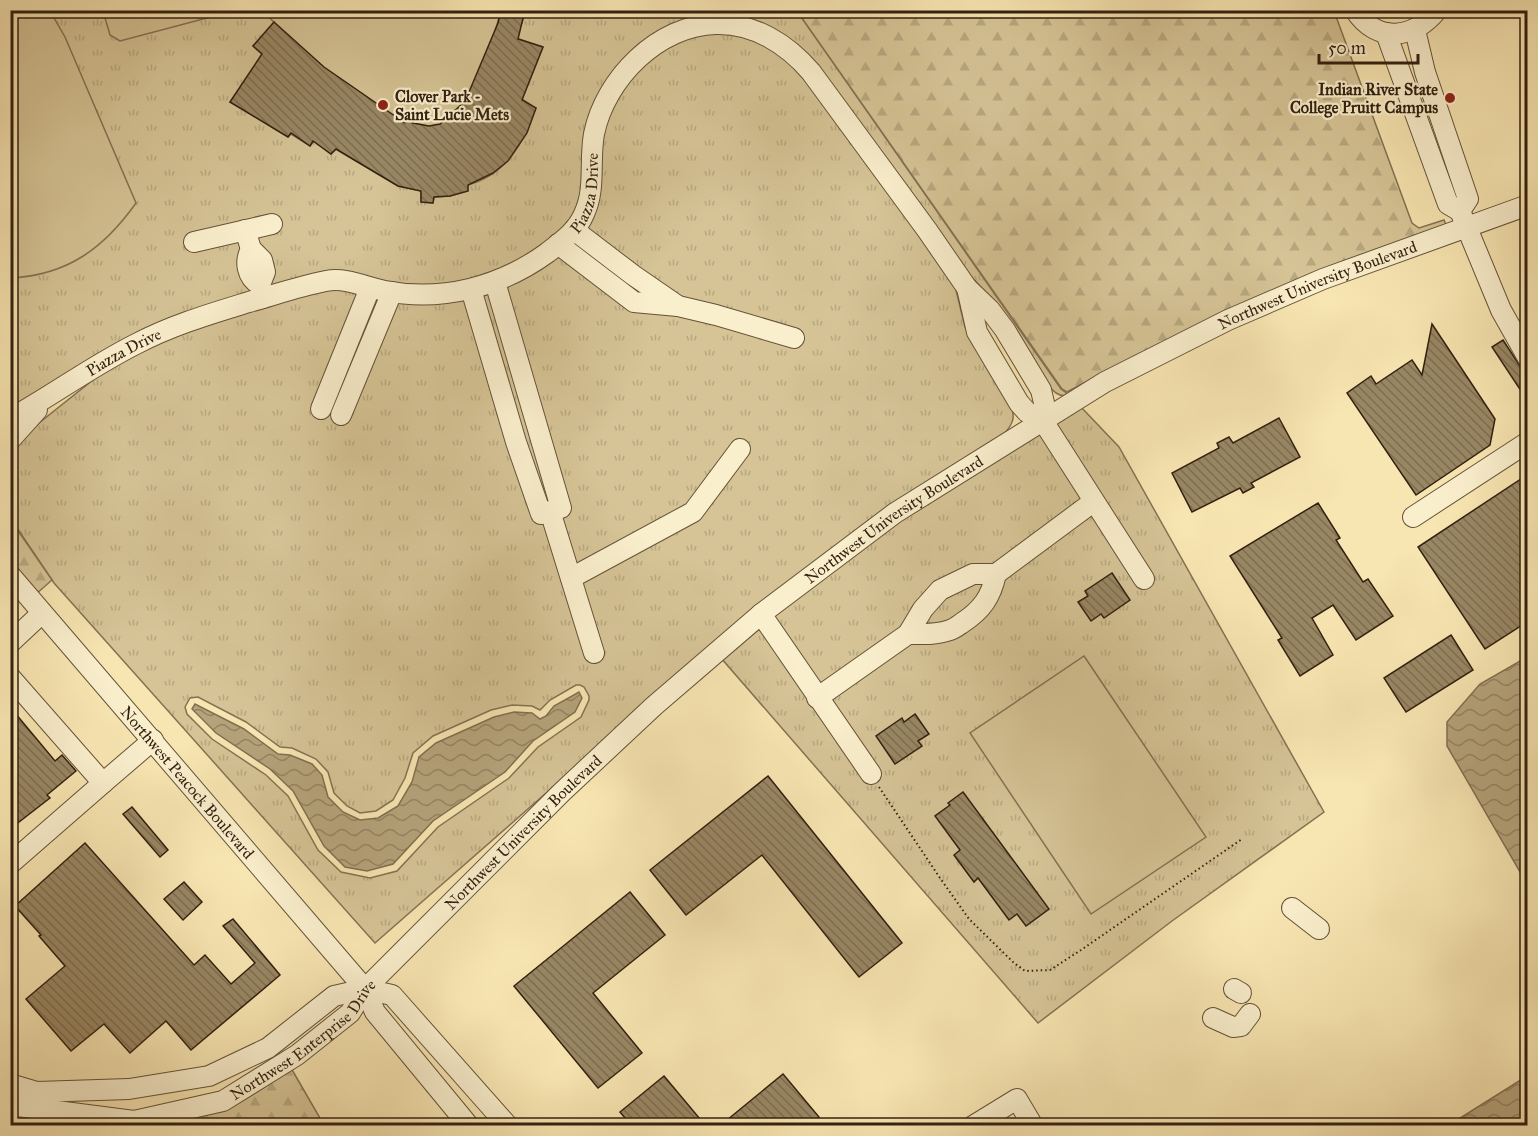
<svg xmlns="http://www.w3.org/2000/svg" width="1538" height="1136" font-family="'IM FELL Great Primer',serif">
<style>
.grass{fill:url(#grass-tufts);stroke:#847253;stroke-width:1.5;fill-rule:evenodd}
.forest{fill:url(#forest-firs);stroke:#847253;stroke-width:1.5}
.garden{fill:#d6c496;stroke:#847253;stroke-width:1.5}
.water{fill:url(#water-waves);stroke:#816f50;stroke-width:1.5}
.building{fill:url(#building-back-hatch);stroke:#322010;stroke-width:1.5}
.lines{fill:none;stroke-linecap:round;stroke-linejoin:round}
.minor-casing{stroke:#645238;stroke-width:22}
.path{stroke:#322010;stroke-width:2;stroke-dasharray:1.5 3;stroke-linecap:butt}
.minor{stroke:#faefcd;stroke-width:20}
.poi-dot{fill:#8f2418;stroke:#faefcd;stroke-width:2}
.labels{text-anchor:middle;stroke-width:4.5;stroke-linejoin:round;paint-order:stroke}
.poi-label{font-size:16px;font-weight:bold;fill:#322010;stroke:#faefcd;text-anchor:end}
.street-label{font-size:16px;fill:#322010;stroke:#faefcd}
</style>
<defs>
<pattern id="grass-tufts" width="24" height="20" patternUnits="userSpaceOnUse" patternTransform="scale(1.5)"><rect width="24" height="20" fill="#d6c496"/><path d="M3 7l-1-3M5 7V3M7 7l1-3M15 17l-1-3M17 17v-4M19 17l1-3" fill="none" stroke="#b8a880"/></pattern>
<pattern id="forest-firs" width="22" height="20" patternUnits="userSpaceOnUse" patternTransform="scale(1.5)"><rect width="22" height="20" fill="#d6c496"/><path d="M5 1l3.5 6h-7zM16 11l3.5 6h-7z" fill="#b8a880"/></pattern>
<pattern id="water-waves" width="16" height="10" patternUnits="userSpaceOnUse" patternTransform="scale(1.5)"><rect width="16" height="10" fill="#b5a37b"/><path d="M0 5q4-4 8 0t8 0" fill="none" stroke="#948463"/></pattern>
<pattern id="building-back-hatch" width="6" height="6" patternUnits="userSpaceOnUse" patternTransform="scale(1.5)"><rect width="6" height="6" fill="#998764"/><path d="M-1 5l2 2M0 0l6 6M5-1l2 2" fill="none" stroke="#7d6e51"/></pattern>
</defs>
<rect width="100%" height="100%" fill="#f8e6b2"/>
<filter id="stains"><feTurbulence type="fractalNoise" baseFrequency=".00333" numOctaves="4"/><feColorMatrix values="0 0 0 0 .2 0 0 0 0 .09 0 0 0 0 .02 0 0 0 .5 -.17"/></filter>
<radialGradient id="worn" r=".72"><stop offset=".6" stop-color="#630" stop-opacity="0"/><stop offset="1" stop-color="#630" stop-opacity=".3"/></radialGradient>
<g class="grass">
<path d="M 10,11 L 797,11 L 1061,389 L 1069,395 C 1059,398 1053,391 1047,384 L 993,300 L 967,272 L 826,81 L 728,17 L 622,64 L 572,220 L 542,248 L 488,276 L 435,286 L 390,283 L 340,272 L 114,346 L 11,407 Z"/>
<path d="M 709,33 C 750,33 767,45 798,69 L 950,276 L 956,290 L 965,327 L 1011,406 C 1016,418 1012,425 1004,434 L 602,744 L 375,943 L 54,583 L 11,519 L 11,452 L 39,423 L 103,372 L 147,348 L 196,327 L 329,288 L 509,285 L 599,193 C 603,171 599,150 605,128 C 614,89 647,57 682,40 C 690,36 700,35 709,33 ZM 576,685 L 580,685 L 584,687 L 589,696 L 589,700 L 581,717 L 538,747 L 509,778 L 438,827 L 397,871 L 370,878 L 341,872 L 318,850 L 288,796 L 266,775 L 212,739 L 187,714 L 185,707 L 190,698 L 198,697 L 246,722 L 280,747 L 292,748 L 316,759 L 328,772 L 334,793 L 347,806 L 360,813 L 376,811 L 393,800 L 405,778 L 413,753 L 433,736 L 491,710 L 512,705 L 532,706 L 540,710 L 550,700 Z"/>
<polygon points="1080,406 1119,447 1324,812 1172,921 1038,1023 721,658 766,620 901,518"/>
</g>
<g class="forest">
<polygon points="797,11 1334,11 1412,223 1419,228 1444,220 1446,225 1137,355 1067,392 1062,389"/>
<polygon points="10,519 52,580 35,595 11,564"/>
<polygon points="291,1068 324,1125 147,1126"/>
<polygon points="10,1112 117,1125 11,1125"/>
</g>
<g class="garden">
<path d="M 15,11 L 50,11 L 65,37 L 136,203 C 104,248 68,275 11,278 L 10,13 Z"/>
<polygon points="221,11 222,14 120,41 110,35 103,11"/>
<path d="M 262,11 L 525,11 L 522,23 L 499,18 L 495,31 L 543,47 L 522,99 L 536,108 C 524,142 506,175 468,185 L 468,191 L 450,196 L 434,197 L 433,203 L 421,202 L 421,191 L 398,186 L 336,149 L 331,154 L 314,141 L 310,146 L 291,134 L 288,137 L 230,102 L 262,54 L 253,46 L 274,22 Z"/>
<polygon points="1084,656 1206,837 1091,914 970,733"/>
</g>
<g class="water">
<polygon points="1527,657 1527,884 1447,746 1447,722 1480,684"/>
<polygon points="579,692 582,698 575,712 533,741 505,772 433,821 393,864 367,871 345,867 324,846 293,791 270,769 216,733 192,709 195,704 244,729 278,754 290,755 312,764 322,775 328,797 343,812 360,820 378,818 398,806 412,782 419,757 436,743 494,717 514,712 532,713 540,719 546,716 554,706"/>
<polygon points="1527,1076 1527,1125 1449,1125"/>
</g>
<g class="building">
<polygon points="501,10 525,10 518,39 543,47 522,100 536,108 527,133 508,161 493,173 468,185 468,191 450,196 434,197 433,203 421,202 421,191 398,186 336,149 331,154 313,141 310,146 291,133 288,137 230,102 262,54 253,46 274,22 324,67 405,123 407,119 413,123 429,126 440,124 462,104 469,92 498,23"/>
<polygon points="1432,324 1495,419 1490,445 1416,495 1347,393 1371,376 1376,384 1412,360 1422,375"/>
<polygon points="1503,340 1527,377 1527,400 1492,347"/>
<polygon points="1279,418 1300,457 1251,483 1254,487 1243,493 1240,488 1192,512 1172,473 1219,448 1217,443 1229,437 1233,443"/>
<polygon points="1527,475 1527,622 1485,649 1418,547"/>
<polygon points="1318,503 1340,538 1336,540 1363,582 1368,579 1393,616 1356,640 1333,605 1312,618 1333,655 1300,676 1278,640 1282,638 1230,556"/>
<polygon points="1112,573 1130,600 1104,618 1101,614 1091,621 1078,602 1088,596 1085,591"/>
<polygon points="1451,635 1473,670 1406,712 1384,678"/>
<polygon points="10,707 55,761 62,755 76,771 47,795 50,798 10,829"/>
<polygon points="915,714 929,734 918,741 922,746 895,764 876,736 902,718 904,722"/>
<polygon points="768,776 902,943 859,977 762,855 686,915 650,870"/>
<polygon points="963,792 1049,909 1026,926 1017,914 1009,920 978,878 974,882 954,855 960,850 935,816 950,805 948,803"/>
<polygon points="132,807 168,850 160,857 123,814"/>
<polygon points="85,843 194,965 205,955 231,984 255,963 223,926 233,919 280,975 191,1050 166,1021 130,1053 104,1024 71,1051 26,999 65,966 39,936 41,935 15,906"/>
<polygon points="184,882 202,902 183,920 164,899"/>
<polygon points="630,892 665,935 593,993 642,1053 598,1088 514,986"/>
<polygon points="783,1074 819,1117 808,1125 721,1125"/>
<polygon points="664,1076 705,1125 631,1125 620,1112"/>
</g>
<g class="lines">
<g class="minor-casing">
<g id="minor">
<path d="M 1355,10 C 1377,44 1414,39 1437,10"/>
<polyline points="1415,30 1425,72 1468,199 1460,211"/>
<polyline points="1386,33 1448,204 1460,211 1501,310 1528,358"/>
<polyline points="245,230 251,249 262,260 265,272 260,285 263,298"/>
<polyline points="574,230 633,275 678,306"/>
<polyline points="194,242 272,224"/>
<polyline points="558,244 634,302 678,306 716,315 794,338"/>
<path d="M 251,249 C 244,262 247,277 260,285"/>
<polyline points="495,282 561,508"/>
<polyline points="967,288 977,332 1019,403 1027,412 1043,421 1144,579"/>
<polyline points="471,289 516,442 541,514"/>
<polyline points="321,409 370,288"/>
<polyline points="341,415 392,292"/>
<path id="s1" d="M 10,419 C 53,395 92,366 136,344 C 172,325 210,314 249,302 C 274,295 300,286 326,281 C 346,277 365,287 385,291 C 442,302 500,287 547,253 C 561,242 577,231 584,214 C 596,189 589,161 594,134 C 605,79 658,25 716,24 C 754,23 787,44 811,72 L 927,230 L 967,288 L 990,310 L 1005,330 L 1041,390 L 1044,403 L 1043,421"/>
<polyline points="10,440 37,410"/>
<polyline points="550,511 594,653"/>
<polyline points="1413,517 1528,442"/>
<polyline points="996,574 1093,502"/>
<path id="s2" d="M 10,575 L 365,989 L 375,1012 L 469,1126"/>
<polyline points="571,578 693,512 740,449"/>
<polyline points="761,614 871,774"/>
<polyline points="10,643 42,613"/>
<polyline points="10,677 103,783 153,740"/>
<path d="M 817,698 L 908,634 L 923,609 L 940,590 L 973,574 L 996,574 C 991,597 982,610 962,623 C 959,625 954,629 950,630 C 937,635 921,634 908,634"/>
<polyline points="10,864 103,783"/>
<polyline points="1292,908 1319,929"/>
<polyline points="1234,989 1241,993"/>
<polyline points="1213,1018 1233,1027 1241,1026 1250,1014"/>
<polyline points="10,1084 37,1092 129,1089 209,1076 268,1048 334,996 365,989 392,995 508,1126"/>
<path id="s3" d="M 10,1105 L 134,1121 L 223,1101 L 297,1055 L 350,1013 L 365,989 L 562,792 L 654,706 L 761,614 L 895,513 L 1105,382 L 1228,320 L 1323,279 L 1528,205"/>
<polyline points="973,1126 1017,1099 1033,1126"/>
</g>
</g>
<polyline class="path" points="879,787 940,878 969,919 1013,962 1025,971 1050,970 1081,950 1242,839"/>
<use href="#minor" class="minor"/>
</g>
<g class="poi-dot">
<circle cx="1450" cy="98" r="6"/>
<circle cx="383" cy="105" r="6"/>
</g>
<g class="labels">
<g class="poi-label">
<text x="1438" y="95">Indian River State<tspan x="1438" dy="18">College Pruitt Campus</tspan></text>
<text x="395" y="102" text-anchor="start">Clover Park -<tspan x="395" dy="18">Saint Lucie Mets</tspan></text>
</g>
<g class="street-label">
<text dy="6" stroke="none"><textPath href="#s1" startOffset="654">Piazza Drive</textPath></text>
<text dy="6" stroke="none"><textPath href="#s3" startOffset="1594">Northwest University Boulevard</textPath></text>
<text dy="6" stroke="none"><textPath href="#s1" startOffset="132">Piazza Drive</textPath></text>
<text dy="6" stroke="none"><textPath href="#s3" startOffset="1108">Northwest University Boulevard</textPath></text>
<text dy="6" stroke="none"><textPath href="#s2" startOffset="273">Northwest Peacock Boulevard</textPath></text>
<text dy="6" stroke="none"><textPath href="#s3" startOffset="622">Northwest University Boulevard</textPath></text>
<text dy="6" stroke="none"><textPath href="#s3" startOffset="318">Northwest Enterprise Drive</textPath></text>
</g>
</g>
<rect width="1538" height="1136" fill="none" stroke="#f8e6b2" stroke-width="36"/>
<rect x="12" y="12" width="1514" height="1112" fill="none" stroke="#322010" stroke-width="3"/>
<rect x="18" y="18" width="1502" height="1100" fill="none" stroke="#322010" stroke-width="1.5"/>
<path d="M1319 54v9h99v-9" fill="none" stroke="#322010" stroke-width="3"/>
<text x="1328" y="54" font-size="18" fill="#322010" stroke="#faefcd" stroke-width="4.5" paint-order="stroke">50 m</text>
<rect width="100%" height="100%" filter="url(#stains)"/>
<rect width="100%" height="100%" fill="url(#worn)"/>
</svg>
